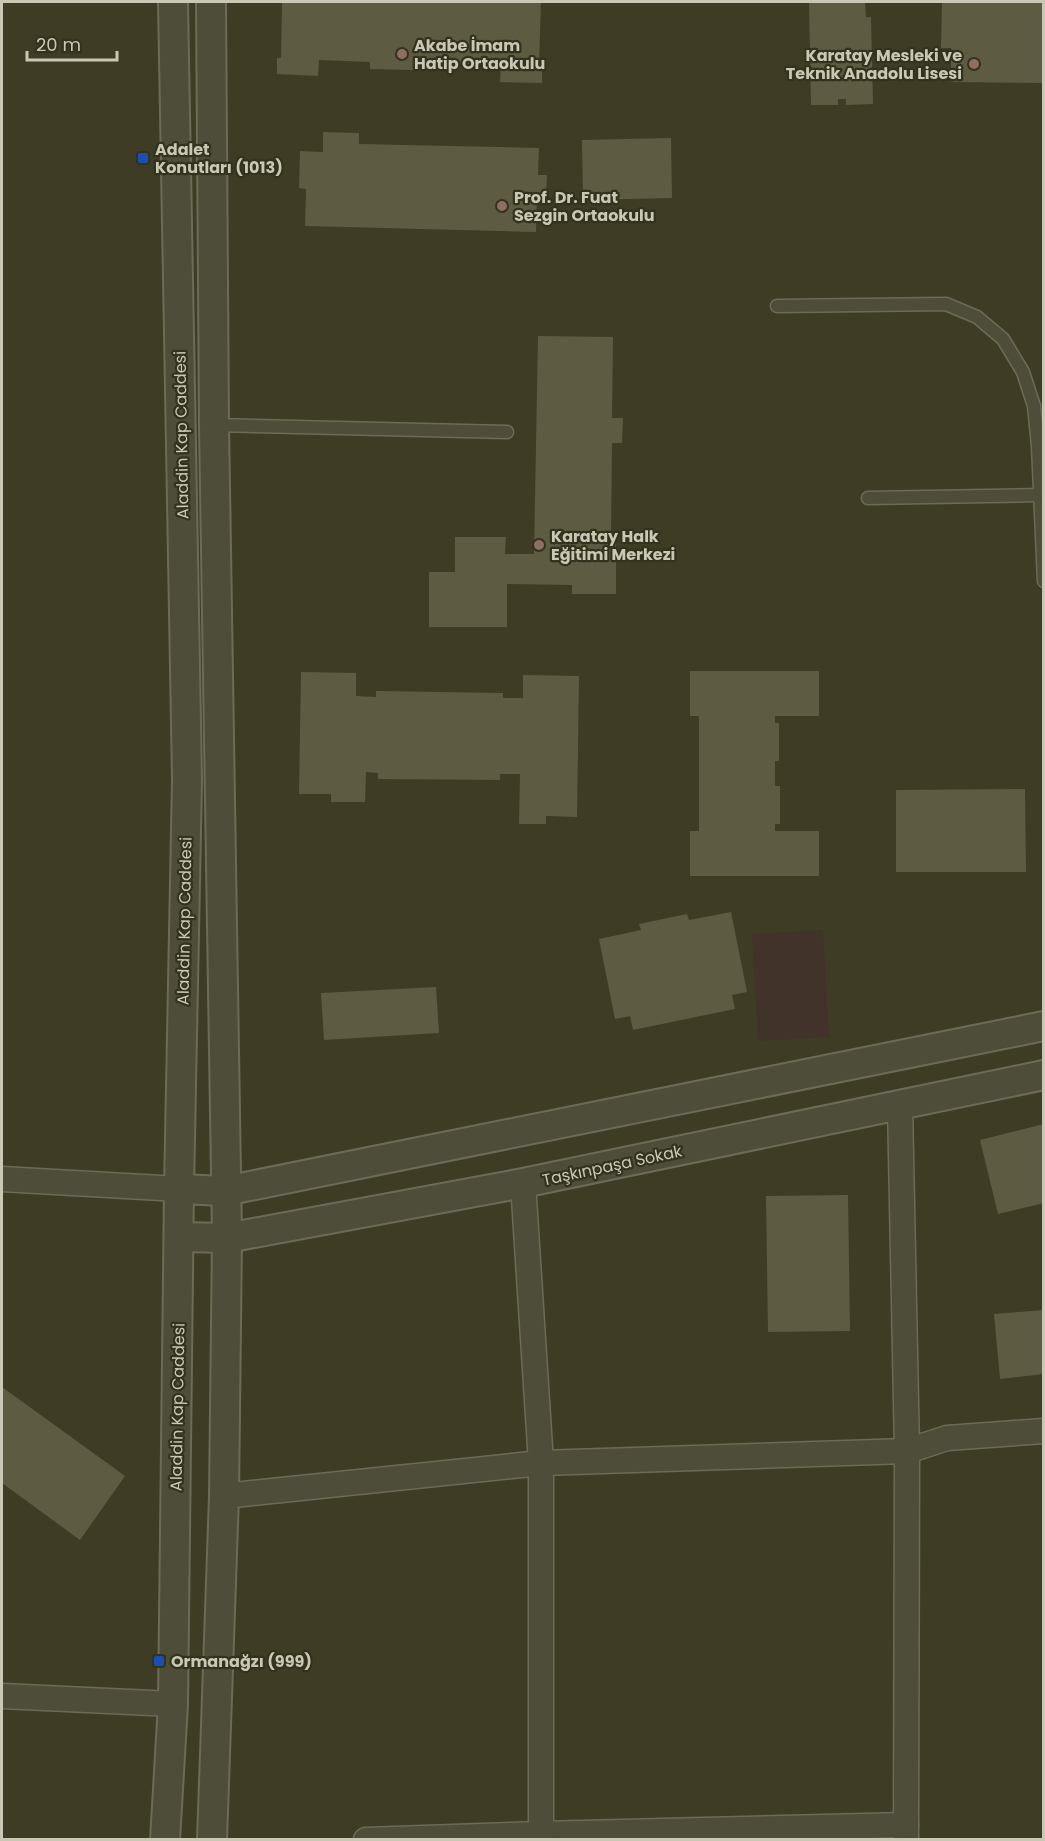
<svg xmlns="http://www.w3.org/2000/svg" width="1045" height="1841" font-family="Poppins,sans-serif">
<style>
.green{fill:#413329}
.building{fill:#5d5b41}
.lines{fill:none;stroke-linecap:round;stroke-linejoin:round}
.service-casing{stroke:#6c6b57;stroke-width:15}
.minor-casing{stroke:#6c6b57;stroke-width:27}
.tertiary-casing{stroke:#6c6b57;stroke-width:32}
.service{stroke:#4e4d39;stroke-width:12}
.minor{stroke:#4e4d39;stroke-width:24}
.tertiary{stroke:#4e4d39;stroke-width:28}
.education-dot{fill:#8d6e63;stroke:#33321e;stroke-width:2}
.transit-dot{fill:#1a4fb4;stroke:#33321e;stroke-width:2}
.labels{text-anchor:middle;stroke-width:4.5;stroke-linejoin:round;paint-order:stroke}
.poi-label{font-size:16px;font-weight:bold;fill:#c9c8b5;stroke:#33321e;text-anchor:start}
.street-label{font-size:16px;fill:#c9c8b5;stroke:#33321e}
</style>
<rect width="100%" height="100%" fill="#3e3c25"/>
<polygon class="green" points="823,930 829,1037 758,1041 752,934"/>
<g class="building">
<polygon points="282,2 541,2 539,67 542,67 542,83 500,82 501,66 449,64 449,71 370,69 370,62 319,60 318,76 277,74 277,58 281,58"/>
<polygon points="809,2 865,2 866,17 871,17 873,104 846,105 846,99 838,99 838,105 811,105"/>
<polygon points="942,2 1044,2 1044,83 951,82 951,48 941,48"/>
<polygon points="323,132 359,133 359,144 539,148 538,175 547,175 546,196 537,196 536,232 305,226 306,189 299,188 300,151 323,152"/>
<polygon points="671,138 672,198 583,200 582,140"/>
<polygon points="538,336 613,337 612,418 623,418 622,443 612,443 611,539 616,539 616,594 572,594 572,585 507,584 507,627 429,627 429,572 455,572 455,537 506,537 505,554 534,554"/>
<polygon points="690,671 819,671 819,716 775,716 775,723 779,723 779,761 775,761 775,786 780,786 780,824 775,824 775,831 819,831 819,876 690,876 690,831 699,831 699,716 690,716"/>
<polygon points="301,672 356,673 356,696 376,697 376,691 503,693 503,698 523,698 523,675 579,676 577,817 546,816 546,824 519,824 520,774 500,774 500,780 378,779 378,773 366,772 365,802 331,802 331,794 299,794"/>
<polygon points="1025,789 1026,872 896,872 896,790"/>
<polygon points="731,912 747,992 732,995 735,1009 633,1030 630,1016 615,1019 599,939 641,930 639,924 687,914 689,920"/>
<polygon points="436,987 439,1033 324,1040 321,993"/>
<polygon points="1044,1124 1044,1203 998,1214 980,1140"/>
<polygon points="848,1195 850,1331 768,1332 766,1196"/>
<polygon points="1044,1310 1044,1374 1000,1379 994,1314"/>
<polygon points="2,1387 125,1476 80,1540 2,1483"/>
</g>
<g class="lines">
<g class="service-casing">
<g id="service">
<polyline points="777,306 946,304 977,317 1003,339 1023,372 1034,406 1038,446 1044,581"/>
<polyline points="214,425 507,432"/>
<polyline points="868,498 1040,495"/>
</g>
</g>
<g class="minor-casing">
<g id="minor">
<polyline points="900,1105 907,1451 906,1840"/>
<polyline points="2,1179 179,1189"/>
<polyline points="523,1183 541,1463 541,1834 906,1825"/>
<polyline points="224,1496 541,1463 907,1451 947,1438 1044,1431"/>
<polyline points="2,1696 173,1704"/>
<polyline points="366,1840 541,1834"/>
</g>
</g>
<g class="tertiary-casing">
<g id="tertiary">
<polyline points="211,2 214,425 227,1238 224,1496 212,1840"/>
<polyline points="179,1189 225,1191 1044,1026"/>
<polyline points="179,1237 227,1238 523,1183 1044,1075"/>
<polyline points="165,1840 173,1704 179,1189 187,779 173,2"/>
</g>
</g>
<use href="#service" class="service"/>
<use href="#minor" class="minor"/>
<use href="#tertiary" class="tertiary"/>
</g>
<g class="education-dot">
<circle cx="402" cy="54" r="6"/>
<circle cx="974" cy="64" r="6"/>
<circle cx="502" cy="206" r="6"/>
<circle cx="539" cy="545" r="6"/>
</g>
<g class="transit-dot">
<rect x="137" y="152" width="12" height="12" rx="3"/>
<rect x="153" y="1655" width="12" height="12" rx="3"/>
</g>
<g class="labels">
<g class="poi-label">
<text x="414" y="51">Akabe İmam<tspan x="414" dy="18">Hatip Ortaokulu</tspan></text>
<text x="962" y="61" text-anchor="end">Karatay Mesleki ve<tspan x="962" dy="18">Teknik Anadolu Lisesi</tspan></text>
<text x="155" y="155">Adalet<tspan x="155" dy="18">Konutları (1013)</tspan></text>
<text x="514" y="203">Prof. Dr. Fuat<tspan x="514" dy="18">Sezgin Ortaokulu</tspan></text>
<text x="551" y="542">Karatay Halk<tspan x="551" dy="18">Eğitimi Merkezi</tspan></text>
<text x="171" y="1667">Ormanağzı (999)</text>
</g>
<g class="street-label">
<text transform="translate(181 435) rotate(-91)" y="6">Aladdin Kap Caddesi</text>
<text transform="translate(184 921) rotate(-89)" y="6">Aladdin Kap Caddesi</text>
<text transform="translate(612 1165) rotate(-12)" y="6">Taşkınpaşa Sokak</text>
<text transform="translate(177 1407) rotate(-89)" y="6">Aladdin Kap Caddesi</text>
</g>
</g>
<rect width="1045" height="1841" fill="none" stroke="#c9c8b5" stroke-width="6"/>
<path d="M27 51v9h90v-9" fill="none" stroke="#c9c8b5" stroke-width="3"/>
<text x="36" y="51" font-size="18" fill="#c9c8b5" stroke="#33321e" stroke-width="4.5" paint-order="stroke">20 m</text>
</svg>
